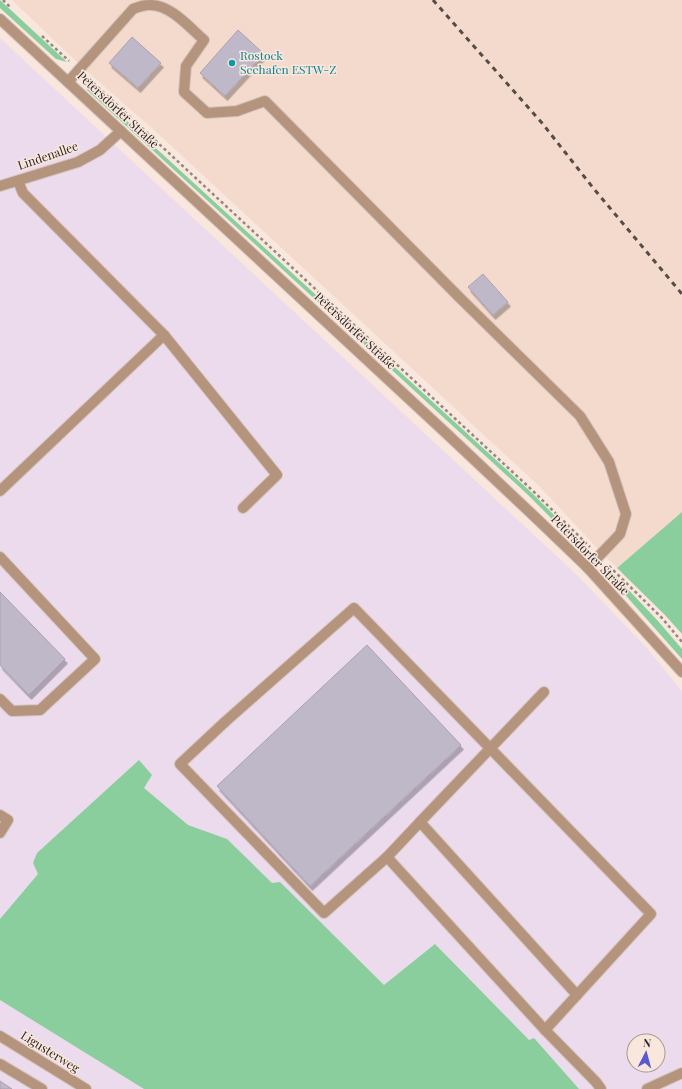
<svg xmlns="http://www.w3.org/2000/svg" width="682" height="1089" font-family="'Playfair Display',serif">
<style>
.commercial{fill:#ebdbed;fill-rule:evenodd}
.built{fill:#f4dacd}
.green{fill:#8bce9d}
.building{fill:#bfb8c9;stroke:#a8a2b2;filter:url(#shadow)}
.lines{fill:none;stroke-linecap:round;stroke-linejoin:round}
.minor-casing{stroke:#d4c4bb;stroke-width:12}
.path{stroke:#938780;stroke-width:2.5;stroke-dasharray:3 3;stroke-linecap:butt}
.minor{stroke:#b4947d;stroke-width:10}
.rail{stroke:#554c47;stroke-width:3;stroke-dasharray:5 5;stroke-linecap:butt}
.culture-dot{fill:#0f9aa8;stroke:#f9e7dd;stroke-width:1.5}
.labels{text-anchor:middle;stroke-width:3;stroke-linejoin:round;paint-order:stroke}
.culture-label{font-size:12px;fill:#0d838f;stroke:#f9e7dd;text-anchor:start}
.street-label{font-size:12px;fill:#2c2521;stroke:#f9e7dd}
</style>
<defs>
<filter id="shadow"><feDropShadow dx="2.5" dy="4.5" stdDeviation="0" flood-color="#0004"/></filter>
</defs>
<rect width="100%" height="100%" fill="#f9e7dd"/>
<path class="commercial" d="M 0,38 L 578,576 L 645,646 L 682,691 L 682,1089 L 0,1089 ZM 634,1041 L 658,1041 L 658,1065 L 634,1065 Z"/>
<polygon class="built" points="12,0 682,0 682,512 617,568 596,547 539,486 155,131 82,67"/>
<g class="green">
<polygon points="0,0 67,62 56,59 0,8"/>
<polygon points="84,80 147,140 532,493 594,555 589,556 527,494 87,90"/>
<polygon points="682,512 682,634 665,615 617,568"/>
<polygon points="605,565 658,621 682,649 682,659 604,571"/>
<polygon points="139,760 152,775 144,788 188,825 227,839 272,883 280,882 384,985 435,944 529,1040 534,1038 579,1089 144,1089 0,1000 0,919 38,874 33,863 37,853"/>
</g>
<g class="building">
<polygon points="238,30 264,54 225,96 200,73"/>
<polygon points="132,37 161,63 138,88 109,63"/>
<polygon points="483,274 508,302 493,315 468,287"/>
<polygon points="0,592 65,659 29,695 0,665"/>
<polygon points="367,645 461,745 310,886 217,786"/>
<polygon points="0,1081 12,1089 0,1089"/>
</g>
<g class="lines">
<g class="minor-casing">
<g id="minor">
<polyline points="0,19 447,434 535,517 587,567 682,672"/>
<path d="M 68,82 L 133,9 C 138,7 144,5 149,5 C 170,4 189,27 204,40 L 186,66 L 184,92 L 207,113 L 237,111 L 265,101 L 460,298 L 580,416 L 609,462 L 626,514 L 620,534 L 599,556 L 587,567"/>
<polyline points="0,186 78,162 100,150 121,131"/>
<polyline points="164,335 277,475 243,508"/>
<polyline points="0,491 164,335 23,193 18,181"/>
<polyline points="0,557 95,659 40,710 12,711 0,699"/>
<polyline points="0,815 8,820 0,833"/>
<polyline points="420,822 544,692"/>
<polyline points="387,857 420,822 577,995 545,1030"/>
<polyline points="577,995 651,914 354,608 226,721 180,764 324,913 387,857 545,1030 596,1082 601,1089"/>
<polyline points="0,1036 86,1089"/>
<polyline points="0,1064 42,1089"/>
<polyline points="647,1089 682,1073"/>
</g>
</g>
<g class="path">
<polyline points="3,0 10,7"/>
<polyline points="42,36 69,61"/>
<polyline points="89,79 532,490 590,547"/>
<polyline points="609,566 662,618 682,642"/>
</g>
<use href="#minor" class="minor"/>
<polyline class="rail" points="433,0 542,123 594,189 682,294"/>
</g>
<circle class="culture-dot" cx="232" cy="63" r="4"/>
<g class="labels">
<g class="culture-label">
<text x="240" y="60">Rostock<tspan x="240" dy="14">Seehafen ESTW-Z</tspan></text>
</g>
<g class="street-label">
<text transform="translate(118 110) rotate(43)" y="4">Petersdorfer Straße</text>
<text transform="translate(48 156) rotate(-19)" y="4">Lindenallee</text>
<text transform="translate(355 331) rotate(43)" y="4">Petersdorfer Straße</text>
<text transform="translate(590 555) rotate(46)" y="4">Petersdorfer Straße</text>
<text transform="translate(50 1052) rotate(32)" y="4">Ligusterweg</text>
</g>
</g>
<g transform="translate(646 1053) rotate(6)"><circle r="19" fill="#f9e7dd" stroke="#a79992"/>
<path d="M0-3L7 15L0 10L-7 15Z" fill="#595ad2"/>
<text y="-6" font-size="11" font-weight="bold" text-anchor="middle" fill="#2c2521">N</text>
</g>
</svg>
